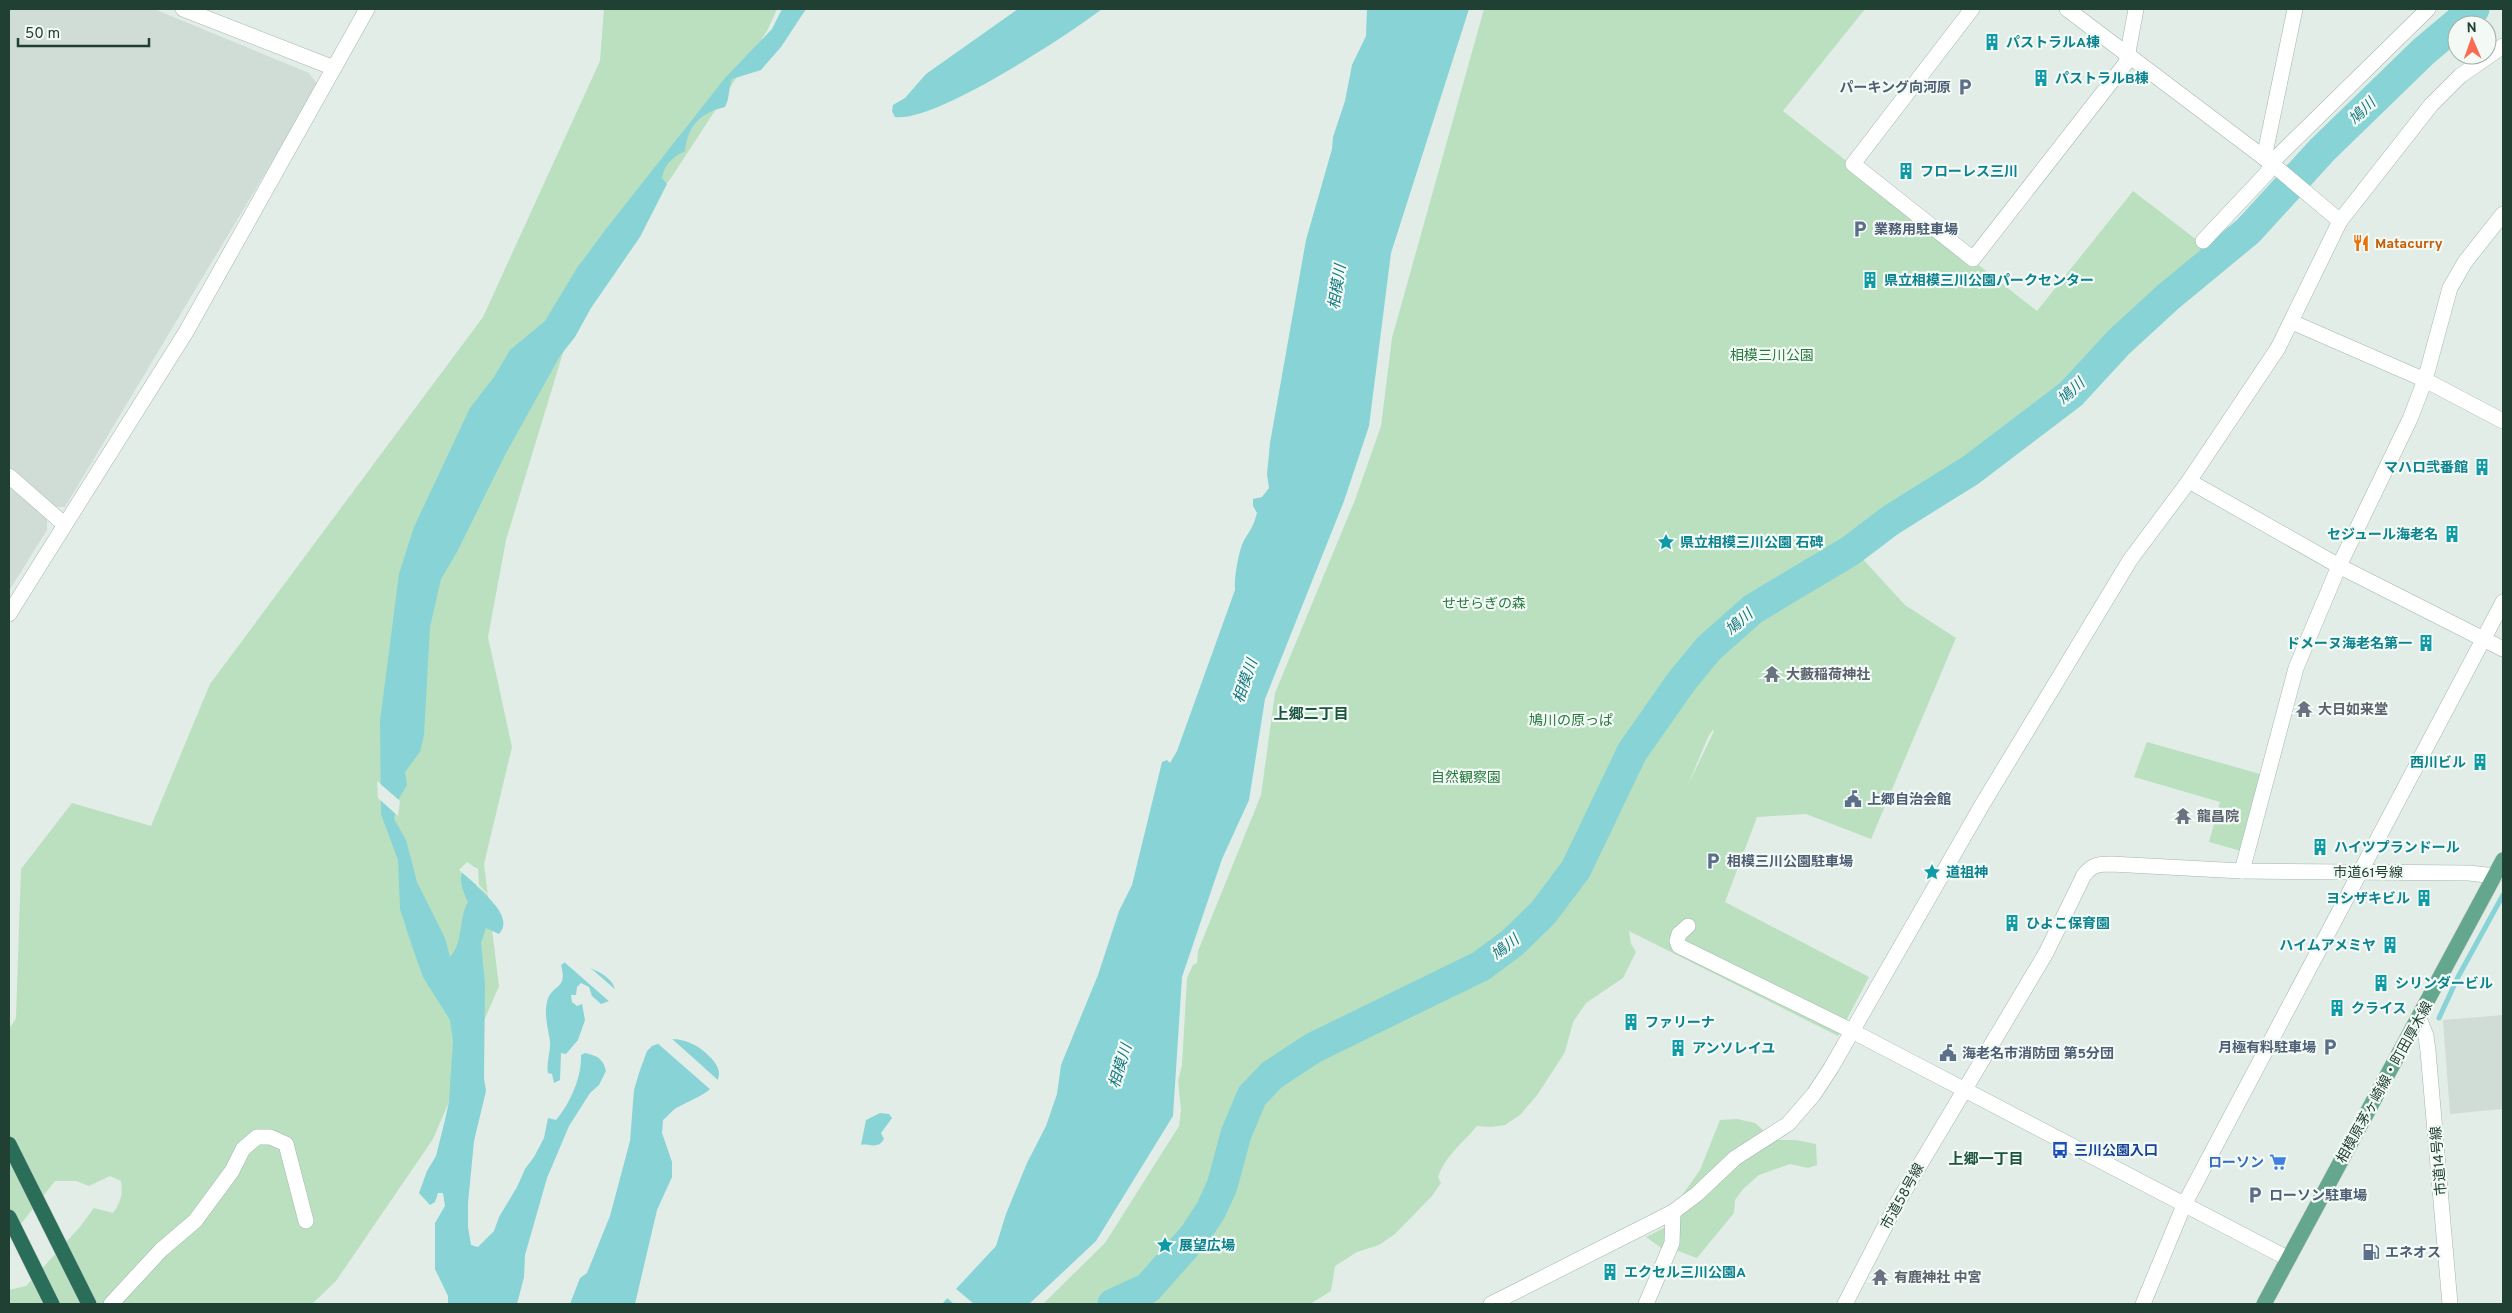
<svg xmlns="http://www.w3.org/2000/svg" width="2512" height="1313" font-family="Overpass,'Noto Sans JP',sans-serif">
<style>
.built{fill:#d0ddd6}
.green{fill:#bae0c0;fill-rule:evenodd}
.water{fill:#87d3d6}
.pier{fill:#e2ede7}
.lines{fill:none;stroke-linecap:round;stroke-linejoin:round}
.stream{stroke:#87d3d6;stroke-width:5}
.river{stroke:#87d3d6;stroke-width:31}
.minor-casing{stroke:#a4b6ae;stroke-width:16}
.major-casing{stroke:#c1cac6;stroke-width:16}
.highway-casing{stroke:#c1cac6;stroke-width:16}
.minor{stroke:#fff;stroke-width:15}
.major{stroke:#64a68e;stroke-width:15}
.highway{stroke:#2a6e59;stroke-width:15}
.labels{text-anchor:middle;stroke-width:4.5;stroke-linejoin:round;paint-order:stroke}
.culture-label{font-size:14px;font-weight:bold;fill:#0d838f;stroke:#f3faf6;text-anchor:start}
.service-label{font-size:14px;font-weight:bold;fill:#4e5e75;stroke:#f3faf6;text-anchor:start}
.food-label{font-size:14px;font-weight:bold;fill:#c56008;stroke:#f3faf6;text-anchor:start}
.park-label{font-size:14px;fill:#287a3f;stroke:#f3faf6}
.worship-label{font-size:14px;font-weight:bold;fill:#5b616d;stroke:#f3faf6;text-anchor:start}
.street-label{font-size:14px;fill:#214034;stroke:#f3faf6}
.transit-label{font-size:14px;font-weight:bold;fill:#164399;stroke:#f3faf6;text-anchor:start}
.shop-label{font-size:14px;font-weight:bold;fill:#366cbe;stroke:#f3faf6;text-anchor:end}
.water-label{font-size:15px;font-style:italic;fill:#167a81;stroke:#f3faf6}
.neighbourhood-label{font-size:15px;font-weight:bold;fill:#1b5440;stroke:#f3faf6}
</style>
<rect width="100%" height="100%" fill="#e2ede7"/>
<g class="built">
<polygon points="9,9 154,9 309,73 318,85 65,507 55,507 47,521 47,530 9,591"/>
<polygon points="2503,1015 2503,1109 2450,1114 2443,1020"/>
</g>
<g class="green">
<path d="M 604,9 L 777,9 L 767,31 L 671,178 L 583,287 L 506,540 L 488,637 L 512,747 L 484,864 L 499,986 L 433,1139 L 336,1281 L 312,1304 L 9,1304 L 9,1290 L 26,1286 L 79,1228 L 94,1208 L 113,1213 C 121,1202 123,1194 121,1181 L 110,1176 L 89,1186 L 76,1181 L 55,1181 L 9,1239 L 9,1029 L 16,1018 L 21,869 L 72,803 L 151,826 L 210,684 L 483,317 L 600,61 Z"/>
<path d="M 1484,9 L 1865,9 L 1783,111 L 2037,311 L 2133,191 L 2206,247 L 2059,390 L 1966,464 L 1849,544 L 1905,605 L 1956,638 L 1871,839 L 1806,814 L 1757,817 L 1725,902 L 1869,977 L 1838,1036 L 1629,931 L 1631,944 L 1636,952 L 1623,978 L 1586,1003 L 1573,1022 L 1565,1052 L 1538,1094 L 1520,1115 L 1505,1125 L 1491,1127 L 1477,1126 C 1462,1144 1446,1155 1438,1177 L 1441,1183 L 1432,1196 L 1395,1234 L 1379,1245 L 1357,1252 L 1335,1266 L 1331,1291 L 1310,1304 L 1043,1304 L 1105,1243 L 1179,1126 L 1181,1110 L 1178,1081 L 1182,1065 L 1187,978 L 1193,965 L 1197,963 L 1198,951 L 1261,795 L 1275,693 L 1355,500 L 1381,426 L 1392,338 ZM 1713,730 L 1714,731 L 1687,787 L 1709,735 Z"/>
<polygon points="2147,742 2260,774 2241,851 2209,842 2220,802 2134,777"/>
<polygon points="1737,1119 1755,1123 1774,1140 1796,1140 1816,1144 1817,1165 1808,1168 1790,1164 1759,1175 1743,1189 1735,1200 1734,1213 1697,1258 1678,1251 1670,1237 1664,1250 1646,1237 1666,1227 1675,1205 1700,1170 1720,1120"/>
</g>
<g class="water">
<path d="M 782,9 L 806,9 L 781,47 L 761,70 L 732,79 C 728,89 730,98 725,107 C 700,113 688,125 685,151 C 672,158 665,163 662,178 L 667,184 L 640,237 L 591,308 L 575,337 L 560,356 L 505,455 L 457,552 L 441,579 L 430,627 L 424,735 L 420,752 L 405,772 L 407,785 L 398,800 L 394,819 L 406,840 L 417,882 L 445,938 L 450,957 C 464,942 458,919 468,902 C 462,889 456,875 468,864 L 475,866 L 476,886 C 487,896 514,918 499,934 L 486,928 L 481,943 L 485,984 L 484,1078 L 486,1091 L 474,1141 L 468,1203 L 468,1227 L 471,1245 L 478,1247 L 494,1231 L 499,1217 L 517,1187 L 525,1169 L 534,1157 L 544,1138 L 548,1118 L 556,1120 C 570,1104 582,1077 581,1055 L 585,1053 C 597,1056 603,1058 606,1071 L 599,1085 L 590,1093 L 569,1126 L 547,1178 L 525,1255 L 524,1277 L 517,1304 L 448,1304 L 448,1296 L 435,1269 L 435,1223 L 445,1206 L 443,1193 L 438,1193 L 435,1202 L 430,1205 L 419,1193 L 427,1171 L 436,1156 L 444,1124 L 449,1102 L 453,1041 L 450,1020 L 423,977 L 412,946 L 400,909 L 398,860 L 381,814 L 380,721 L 399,574 L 414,527 L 470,408 L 494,377 L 510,350 L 545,321 L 577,268 L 606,229 L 725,78 L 772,29 Z"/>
<path d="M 1018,9 L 1102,9 C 1068,35 934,123 895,117 L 892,111 L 893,105 L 905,98 L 926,74 Z"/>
<path d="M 1367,9 L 1469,9 L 1391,253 L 1369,426 L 1344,501 L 1265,699 L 1249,800 L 1222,859 L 1182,977 L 1173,1116 L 1096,1241 L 1029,1304 L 942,1304 L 996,1246 L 1006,1214 L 1027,1163 L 1046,1126 L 1057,1094 L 1061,1065 L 1098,975 L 1119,911 L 1132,885 L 1162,762 L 1167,760 L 1170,763 L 1177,751 L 1235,590 C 1234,578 1239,546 1246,537 C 1252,528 1254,524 1257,513 L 1253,506 L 1253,499 L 1262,497 L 1269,488 L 1267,474 L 1270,443 L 1306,240 L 1332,149 L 1333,137 L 1345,101 L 1352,65 L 1366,36 Z"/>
<path d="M 568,960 C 584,966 610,972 615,989 L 609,1001 L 601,1004 L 592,996 L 589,987 L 581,983 L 577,987 L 576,995 L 571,995 L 572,1002 L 577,1006 L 582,1004 L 585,1020 L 578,1040 L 566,1054 L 561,1053 L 560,1080 L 554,1083 L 552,1074 L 548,1073 C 546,1062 551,1051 550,1041 C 548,1028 544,1015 547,1002 C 552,983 568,991 561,965 Z"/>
<path d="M 672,1039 C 688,1040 698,1045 710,1057 C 737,1084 696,1097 678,1107 C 672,1110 668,1116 663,1120 L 662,1133 L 672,1162 L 672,1177 L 657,1210 L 635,1304 L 570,1304 L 580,1278 L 587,1273 L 610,1216 L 630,1141 L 634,1090 L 639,1073 L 647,1051 L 652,1046 Z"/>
<path d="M 880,1113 L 889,1114 L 892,1118 L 881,1133 L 884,1139 C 878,1150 869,1143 861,1145 L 866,1120 Z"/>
</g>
<g class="pier">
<polygon points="377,781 400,801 398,816 378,798"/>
<polygon points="467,862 478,869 479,885 495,901 459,870"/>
<polygon points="568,958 586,964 617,991 611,1003 563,961"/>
<polygon points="670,1037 719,1081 712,1091 656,1042"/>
<polygon points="955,1288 974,1304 954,1304 946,1297"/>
</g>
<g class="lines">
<polyline class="stream" points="2439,1018 2458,977 2503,895"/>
<polyline class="river" points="1113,1304 1148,1288 1194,1236 1211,1210 1222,1186 1236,1134 1252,1096 1272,1075 1313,1048 1481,966 1512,943 1543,913 1576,869 1632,752 1681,682 1709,648 1753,609 1850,551 1891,520 1971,470 2071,394 2119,342 2168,297 2248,231 2322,150 2424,51 2474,9"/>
<g class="minor-casing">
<g id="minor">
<polyline points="183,9 334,68"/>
<polyline points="1972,9 1853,164 1973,259 2126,63 2136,9"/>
<polyline points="2067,9 2271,163 2340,221"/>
<polyline points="2264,158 2295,9"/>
<polyline points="2203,241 2267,173 2271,163 2428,9"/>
<polyline points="2292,322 2425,380 2503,421"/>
<polyline points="9,476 64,524"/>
<polyline points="2189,481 2339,566 2503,649"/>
<polyline points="9,614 186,332 367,9"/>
<polyline points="2242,871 2296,668 2339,566 2410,419 2425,380 2450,288 2465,262 2503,214"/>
<polyline points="1688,926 1679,934 1677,941 1679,946 1852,1031 2287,1258"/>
<polyline points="2419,1018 2426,1036 2428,1051 2450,1304"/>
<polyline points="111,1304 161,1250 195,1221 232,1171 243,1149 257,1137 270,1137 286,1144 306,1221"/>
<polyline points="1491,1304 1673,1212 1697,1194 1735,1158 1788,1124 1814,1094 1831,1068 1982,805 2130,560 2189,481 2278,348 2340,221 2431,105 2460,76 2503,46"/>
<polyline points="1646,1304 1672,1243 1673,1212"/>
<path d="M 1845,1304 L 1896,1205 L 2046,953 L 2084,875 C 2092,865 2098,864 2111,864 L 2242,871 L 2469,873 L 2495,876"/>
<polyline points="2143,1304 2184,1205 2503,602"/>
</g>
</g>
<g class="major-casing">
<polyline id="major" points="2264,1304 2503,860"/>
</g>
<g class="highway-casing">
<g id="highway">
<polyline points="9,1144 89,1304"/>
<polyline points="9,1217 52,1304"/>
</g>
</g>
<use href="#minor" class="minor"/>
<use href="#major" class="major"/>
<use href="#highway" class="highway"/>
</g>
<defs>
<g id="building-bare" transform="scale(1.35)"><path d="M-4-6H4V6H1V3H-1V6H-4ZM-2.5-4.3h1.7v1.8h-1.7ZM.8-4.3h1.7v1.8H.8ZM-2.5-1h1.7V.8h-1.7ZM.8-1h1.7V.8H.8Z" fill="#0f9aa8" stroke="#f3faf6" stroke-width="2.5" paint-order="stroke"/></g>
<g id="parking-bare" transform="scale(1.35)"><path d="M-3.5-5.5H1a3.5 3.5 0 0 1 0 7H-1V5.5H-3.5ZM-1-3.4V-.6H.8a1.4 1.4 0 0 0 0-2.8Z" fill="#5c6f8a" stroke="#f3faf6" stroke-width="2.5" paint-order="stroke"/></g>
<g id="restaurant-bare" transform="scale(1.35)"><path d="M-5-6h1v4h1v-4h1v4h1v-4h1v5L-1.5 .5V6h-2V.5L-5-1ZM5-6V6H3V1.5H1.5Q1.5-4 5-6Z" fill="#e8710a" stroke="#f3faf6" stroke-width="2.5" paint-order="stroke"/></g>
<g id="sight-bare" transform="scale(1.35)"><path d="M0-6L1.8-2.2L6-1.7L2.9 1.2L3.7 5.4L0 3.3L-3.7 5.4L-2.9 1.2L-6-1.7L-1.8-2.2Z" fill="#0f9aa8" stroke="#f3faf6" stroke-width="2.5" paint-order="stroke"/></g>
<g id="temple-bare" transform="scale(1.35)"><path d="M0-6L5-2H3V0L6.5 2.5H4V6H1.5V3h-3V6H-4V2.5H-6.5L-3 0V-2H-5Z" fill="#6b7280" stroke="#f3faf6" stroke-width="2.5" paint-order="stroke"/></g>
<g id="civic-bare" transform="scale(1.35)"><path d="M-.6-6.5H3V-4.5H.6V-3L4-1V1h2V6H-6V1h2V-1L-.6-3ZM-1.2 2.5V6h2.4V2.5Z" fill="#5c6f8a" stroke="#f3faf6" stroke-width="2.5" paint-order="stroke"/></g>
<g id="bus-bare" transform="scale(1.35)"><path d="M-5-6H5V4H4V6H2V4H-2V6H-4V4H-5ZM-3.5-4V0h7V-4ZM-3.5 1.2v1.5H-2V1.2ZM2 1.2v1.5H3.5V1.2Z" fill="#1a4fb4" stroke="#f3faf6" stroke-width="2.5" paint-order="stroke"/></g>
<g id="supermarket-bare" transform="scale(1.35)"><path d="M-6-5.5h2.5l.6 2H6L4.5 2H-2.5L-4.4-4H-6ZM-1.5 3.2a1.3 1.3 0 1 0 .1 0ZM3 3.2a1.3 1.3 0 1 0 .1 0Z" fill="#3f7fe0" stroke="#f3faf6" stroke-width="2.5" paint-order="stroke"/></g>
<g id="fuel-bare" transform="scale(1.35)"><path d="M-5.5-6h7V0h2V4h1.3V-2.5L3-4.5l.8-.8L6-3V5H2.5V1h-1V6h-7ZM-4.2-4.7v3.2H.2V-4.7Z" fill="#5c6f8a" stroke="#f3faf6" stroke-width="2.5" paint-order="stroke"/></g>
</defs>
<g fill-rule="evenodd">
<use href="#building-bare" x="1992" y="42"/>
<use href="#building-bare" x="2041" y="78"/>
<use href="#parking-bare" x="1965" y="87"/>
<use href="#building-bare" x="1906" y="171"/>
<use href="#parking-bare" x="1860" y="229"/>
<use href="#restaurant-bare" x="2361" y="243"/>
<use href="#building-bare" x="1870" y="280"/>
<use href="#building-bare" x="2482" y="467"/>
<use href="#building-bare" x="2452" y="534"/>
<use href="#sight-bare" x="1666" y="542"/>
<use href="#building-bare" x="2426" y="643"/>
<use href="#temple-bare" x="1772" y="674"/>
<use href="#temple-bare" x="2304" y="709"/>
<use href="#building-bare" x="2480" y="762"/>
<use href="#civic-bare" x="1853" y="799"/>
<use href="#temple-bare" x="2183" y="816"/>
<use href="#building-bare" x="2320" y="847"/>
<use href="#parking-bare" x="1713" y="861"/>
<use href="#sight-bare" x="1932" y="872"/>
<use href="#building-bare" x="2424" y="898"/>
<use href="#building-bare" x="2012" y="923"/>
<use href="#building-bare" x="2390" y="945"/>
<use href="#building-bare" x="2381" y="983"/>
<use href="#building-bare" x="2337" y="1008"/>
<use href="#building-bare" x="1631" y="1022"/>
<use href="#parking-bare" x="2330" y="1047"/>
<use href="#building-bare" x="1678" y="1048"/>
<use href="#civic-bare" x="1948" y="1053"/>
<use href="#bus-bare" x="2060" y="1150"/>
<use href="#supermarket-bare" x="2278" y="1162"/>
<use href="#parking-bare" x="2255" y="1195"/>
<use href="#sight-bare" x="1165" y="1245"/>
<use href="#fuel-bare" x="2371" y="1252"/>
<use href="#building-bare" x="1610" y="1272"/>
<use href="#temple-bare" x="1880" y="1277"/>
</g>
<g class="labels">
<g class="culture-label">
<text x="2006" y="47">パストラルA棟</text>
<text x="2055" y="83">パストラルB棟</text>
<text x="1920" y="176">フローレス三川</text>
<text x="1884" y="285">県立相模三川公園パークセンター</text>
<text x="2468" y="472" text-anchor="end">マハロ弐番館</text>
<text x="2438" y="539" text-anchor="end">セジュール海老名</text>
<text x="1680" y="547">県立相模三川公園 石碑</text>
<text x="2412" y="648" text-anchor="end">ドメーヌ海老名第一</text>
<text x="2466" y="767" text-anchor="end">西川ビル</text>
<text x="2334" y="852">ハイツプランドール</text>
<text x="1946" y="877">道祖神</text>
<text x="2410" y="903" text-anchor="end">ヨシザキビル</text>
<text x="2026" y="928">ひよこ保育園</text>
<text x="2376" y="950" text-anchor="end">ハイムアメミヤ</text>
<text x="2395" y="988">シリンダービル</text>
<text x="2351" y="1013">クライス</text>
<text x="1645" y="1027">ファリーナ</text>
<text x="1692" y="1053">アンソレイユ</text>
<text x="1179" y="1250">展望広場</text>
<text x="1624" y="1277">エクセル三川公園A</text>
</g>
<g class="service-label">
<text x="1951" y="92" text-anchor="end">パーキング向河原</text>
<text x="1874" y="234">業務用駐車場</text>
<text x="1867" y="804">上郷自治会館</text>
<text x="1727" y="866">相模三川公園駐車場</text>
<text x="2316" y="1052" text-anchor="end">月極有料駐車場</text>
<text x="1962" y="1058">海老名市消防団 第5分団</text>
<text x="2269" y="1200">ローソン駐車場</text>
<text x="2385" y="1257">エネオス</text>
</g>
<g class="food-label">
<text x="2375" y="248">Matacurry</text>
</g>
<g class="park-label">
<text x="1772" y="360">相模三川公園</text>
<text x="1484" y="608">せせらぎの森</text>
<text x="1571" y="725">鳩川の原っぱ</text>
<text x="1466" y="782">自然観察園</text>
</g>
<g class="worship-label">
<text x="1786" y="679">大藪稲荷神社</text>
<text x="2318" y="714">大日如来堂</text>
<text x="2197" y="821">龍昌院</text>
<text x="1894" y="1282">有鹿神社 中宮</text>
</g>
<g class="street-label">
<text x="2368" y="877">市道61号線</text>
<text transform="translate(2384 1082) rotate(-61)" y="5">相模原茅ヶ崎線・町田厚木線</text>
<text transform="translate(2438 1161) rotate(-95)" y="5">市道14号線</text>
<text transform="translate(1902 1196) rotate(-61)" y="5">市道58号線</text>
</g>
<g class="transit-label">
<text x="2074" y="1155">三川公園入口</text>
</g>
<g class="shop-label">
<text x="2264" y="1167">ローソン</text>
</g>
<g class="water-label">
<text transform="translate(2362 111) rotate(-44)" y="5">鳩川</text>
<text transform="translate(1337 287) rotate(-81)" y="5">相模川</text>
<text transform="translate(2071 391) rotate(-43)" y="5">鳩川</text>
<text transform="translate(1739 622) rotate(-41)" y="5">鳩川</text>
<text transform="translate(1245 681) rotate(-71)" y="5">相模川</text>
<text transform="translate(1505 947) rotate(-39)" y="5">鳩川</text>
<text transform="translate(1120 1066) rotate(-73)" y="5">相模川</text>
</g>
<g class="neighbourhood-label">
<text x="1311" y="719">上郷二丁目</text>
<text x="1986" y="1164">上郷一丁目</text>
</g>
</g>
<rect width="2512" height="1313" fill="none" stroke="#214034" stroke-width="20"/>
<g transform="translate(2472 40) rotate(358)"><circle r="24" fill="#f3faf6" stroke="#9fb0a8"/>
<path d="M0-4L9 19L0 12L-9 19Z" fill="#fb6a52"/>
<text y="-8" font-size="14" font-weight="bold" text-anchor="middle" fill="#214034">N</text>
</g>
<path d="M18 38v8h131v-8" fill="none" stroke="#214034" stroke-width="2.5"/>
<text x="25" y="38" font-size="15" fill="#214034" stroke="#f3faf6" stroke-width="4" paint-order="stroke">50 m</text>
</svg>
